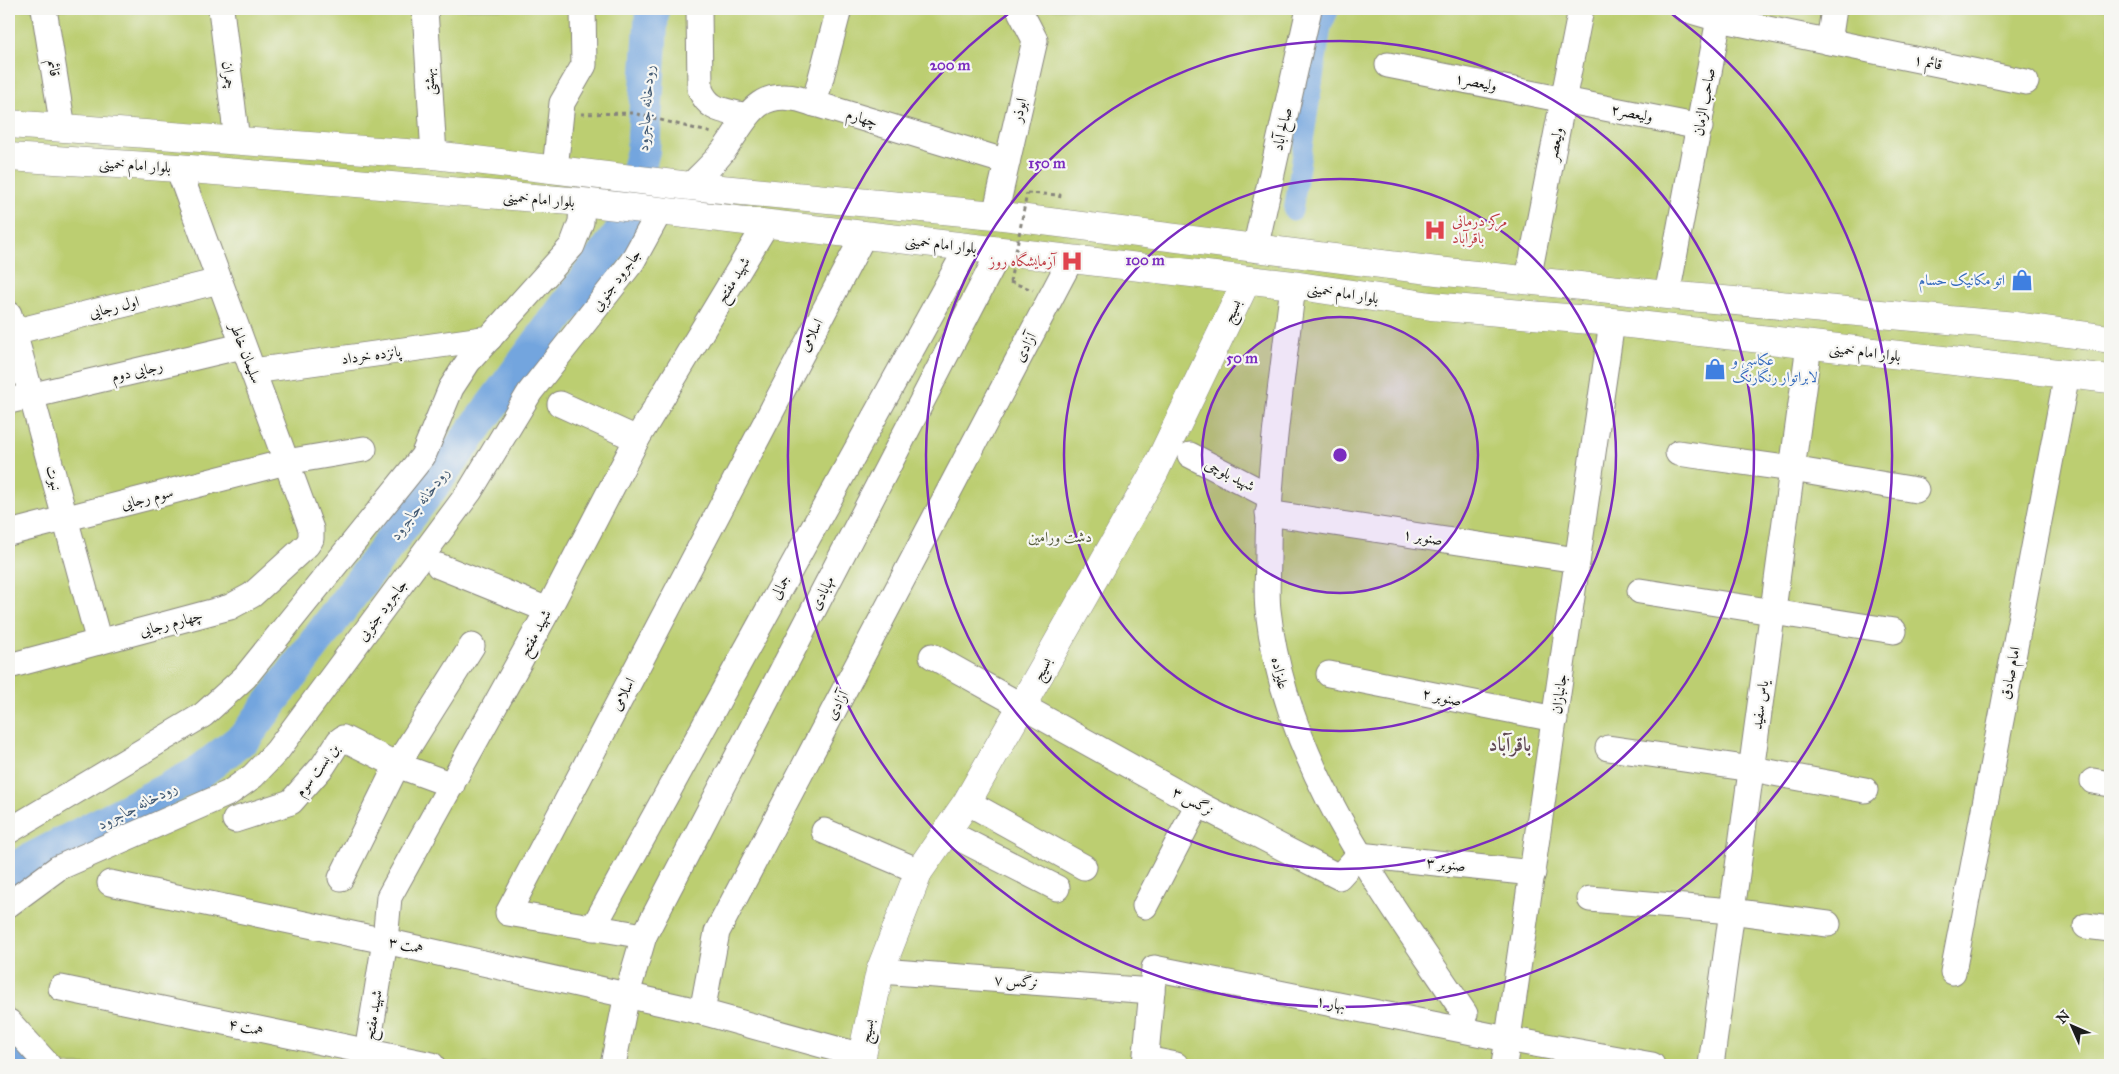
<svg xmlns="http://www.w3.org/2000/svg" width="2119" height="1074" font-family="'IM FELL Great Primer',Amiri,serif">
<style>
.green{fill:#bcce71;stroke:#6c7546}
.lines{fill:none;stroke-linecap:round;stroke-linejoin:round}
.canal{stroke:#73a5de;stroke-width:19}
.river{stroke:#73a5de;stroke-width:34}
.minor-casing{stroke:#86847b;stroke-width:27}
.major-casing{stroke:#86847b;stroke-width:29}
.path{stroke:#86847b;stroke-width:3;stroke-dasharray:4 4;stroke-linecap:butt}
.minor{stroke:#fff;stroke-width:25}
.major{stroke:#fff;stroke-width:28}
.path-bridge{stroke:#86847b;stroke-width:3;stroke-dasharray:4 4;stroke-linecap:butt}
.ring{fill:none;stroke:#7b2cbf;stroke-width:2.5}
.labels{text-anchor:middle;stroke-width:4.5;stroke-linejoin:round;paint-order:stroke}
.street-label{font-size:15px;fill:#1c1c1c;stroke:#f6f6f2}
.health-label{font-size:15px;fill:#be3a42;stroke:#f6f6f2;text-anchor:start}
.shop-label{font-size:15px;fill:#366cbe;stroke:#f6f6f2;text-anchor:end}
.park-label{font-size:15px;fill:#545a3a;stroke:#f6f6f2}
.water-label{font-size:16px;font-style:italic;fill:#435a73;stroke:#f6f6f2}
.district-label{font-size:20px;font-weight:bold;fill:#614a55;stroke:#f6f6f2}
.centre{fill:#7b2cbf;stroke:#f6f6f2;stroke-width:2.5}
.ring-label{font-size:15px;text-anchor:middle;font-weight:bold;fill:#7b2cbf;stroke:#f6f6f2;stroke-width:4.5;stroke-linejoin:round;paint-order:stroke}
</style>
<rect width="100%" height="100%" fill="#f6f6f2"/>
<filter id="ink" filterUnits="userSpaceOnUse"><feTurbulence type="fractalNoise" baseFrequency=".02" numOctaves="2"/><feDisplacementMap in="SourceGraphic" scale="10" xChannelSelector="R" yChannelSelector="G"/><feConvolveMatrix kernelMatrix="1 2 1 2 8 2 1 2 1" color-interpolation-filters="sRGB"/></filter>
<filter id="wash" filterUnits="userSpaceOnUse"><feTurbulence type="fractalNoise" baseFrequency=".0096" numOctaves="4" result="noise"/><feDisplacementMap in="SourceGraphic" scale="20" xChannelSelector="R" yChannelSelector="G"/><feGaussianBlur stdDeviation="1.12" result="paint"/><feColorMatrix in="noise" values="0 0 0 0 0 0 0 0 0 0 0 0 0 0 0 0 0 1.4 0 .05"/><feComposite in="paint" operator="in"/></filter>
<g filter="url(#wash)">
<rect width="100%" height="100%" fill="#f0ecda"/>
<rect class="green" x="9" y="9" width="2101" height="1056"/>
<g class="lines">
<polyline class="canal" points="1293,211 1322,27 1330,9"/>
<g class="river">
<polyline points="9,871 197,774 246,736 621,232 643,151 652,9"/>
<polyline points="9,1058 15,1065"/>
</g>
</g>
</g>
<g filter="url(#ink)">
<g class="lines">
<g class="minor-casing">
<g id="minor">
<polyline points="44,9 63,128"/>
<polyline points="221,9 237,141"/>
<polyline points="425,9 434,155"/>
<path d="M 699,9 L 700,89 C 709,112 725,110 746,116"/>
<polyline points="1684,9 1719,19 2026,82"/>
<polyline points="1829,42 1834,9"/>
<polyline points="1388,65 1700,127"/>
<polyline points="814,104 839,9"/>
<polyline points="555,169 562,103 584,65 583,9"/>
<path d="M 690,186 C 700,176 711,166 720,155 C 745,126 751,88 799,99 L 1007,162"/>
<polyline points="995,215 1035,40 1019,9"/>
<polyline points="1255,249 1309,9"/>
<polyline points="1528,279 1581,9"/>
<path d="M 1293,285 C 1283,374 1268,464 1268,555 C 1268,573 1266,592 1268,610 C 1285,765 1381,888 1465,1014"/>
<polyline points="1667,295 1719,19"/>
<polyline points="9,314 99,642"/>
<polyline points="9,333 219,281"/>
<polyline points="253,371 490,338"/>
<polyline points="9,401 242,346"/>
<polyline points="560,404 637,439"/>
<polyline points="1678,453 1792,469 1916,490"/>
<polyline points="1190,455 1269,496"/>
<polyline points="1268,513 1577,560"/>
<polyline points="9,533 286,462 364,449"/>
<polyline points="439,566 548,610"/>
<polyline points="1640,591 1894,631"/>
<polyline points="932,656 1198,804 1339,877 1359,855 1533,873"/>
<polyline points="9,666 230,607 252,595 307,545 311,539 311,529 178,168"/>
<polyline points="1329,674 1555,719"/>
<polyline points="1608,748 1752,769 1865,790"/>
<polyline points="2093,781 2110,784"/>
<polyline points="967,802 1084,867"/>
<polyline points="235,820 291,802 323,766 339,741 343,738 397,765 452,785"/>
<polyline points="9,831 203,715 245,677 423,456 451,388 468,362 572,246 581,222 582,202"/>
<polyline points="824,831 919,871"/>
<polyline points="947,832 1057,888"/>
<polyline points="341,878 397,765 472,646"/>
<polyline points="110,883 385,941 702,1012"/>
<polyline points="1590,899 1731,911 1828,924"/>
<polyline points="9,904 58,868 229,793 253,776 277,751 470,491 530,392 632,262 660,211"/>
<polyline points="1145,906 1198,804"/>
<polyline points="2086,926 2110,929"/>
<polyline points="593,928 968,247"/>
<polyline points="644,936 1000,251"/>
<polyline points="880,971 1152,991"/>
<polyline points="1953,972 2067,374"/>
<polyline points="61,988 432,1065"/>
<polyline points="9,1022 48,1065"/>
<polyline points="862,1056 702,1012 717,932 1071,259"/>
<polyline points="1146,1059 1176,1065"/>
<polyline points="365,1065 385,941 389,897 548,610 637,439 767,223"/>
<polyline points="613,1065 627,994 644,936 508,913 864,235"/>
<polyline points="1145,1065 1154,968 1507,1039 1652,1065"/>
<polyline points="1504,1065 1612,322"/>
<polyline points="1711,1065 1809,345"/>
</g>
</g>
<g class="major-casing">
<g id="major">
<polyline points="9,124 434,155 690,186 995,215 1437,271 1667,295 2016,326 2110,339"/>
<polyline points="9,157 178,168 582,202 1293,285 1431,306 1612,322 2110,379"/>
<polyline points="860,1065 880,971 919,871 967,802 1154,473 1247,280"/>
</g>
</g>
<g class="path">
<polyline points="581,114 633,113 712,133"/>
<polyline points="1027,193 1060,195 1059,201"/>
<polyline points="1010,282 1033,290"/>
</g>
<use href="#minor" class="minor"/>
<use href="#major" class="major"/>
<polyline class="path-bridge" points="1010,282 1027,193"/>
</g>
</g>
<circle cx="1340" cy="455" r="138" fill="#7b2cbf" fill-opacity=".12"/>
<g class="ring">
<circle cx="1340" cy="455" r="138"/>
<circle cx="1340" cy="455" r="276"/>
<circle cx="1340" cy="455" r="414"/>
<path d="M1668 11A552 552 0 1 1 1012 11"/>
</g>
<defs>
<g id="hospital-bare" transform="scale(1.725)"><path d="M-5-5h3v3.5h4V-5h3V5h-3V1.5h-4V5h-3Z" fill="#e0444e" stroke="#f6f6f2" stroke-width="2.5" paint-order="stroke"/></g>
<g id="shop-bare" transform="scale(1.725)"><path d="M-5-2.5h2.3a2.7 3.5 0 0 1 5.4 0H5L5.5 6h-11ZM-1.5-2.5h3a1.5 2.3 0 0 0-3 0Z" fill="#3f7fe0" stroke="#f6f6f2" stroke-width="2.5" paint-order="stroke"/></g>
</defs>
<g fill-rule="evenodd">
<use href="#hospital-bare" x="1435" y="230"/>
<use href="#hospital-bare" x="1072" y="261"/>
<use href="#shop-bare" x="2022" y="280"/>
<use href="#shop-bare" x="1715" y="369"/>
</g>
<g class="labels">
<g class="street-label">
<text transform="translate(1928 62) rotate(12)" y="5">قائم ۱</text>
<text transform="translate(54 68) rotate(81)" y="5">قائم</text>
<text transform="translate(229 75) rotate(83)" y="5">چمران</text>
<text transform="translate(429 82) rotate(-94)" y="5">بهشتی</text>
<text transform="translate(1476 82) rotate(11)" y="5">ولیعصر۱</text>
<text transform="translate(1704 102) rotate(-80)" y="5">صاحب الزمان</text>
<text transform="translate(1019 110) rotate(-77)" y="5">ابوذر</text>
<text transform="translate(1632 113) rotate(11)" y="5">ولیعصر۲</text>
<text transform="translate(862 118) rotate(17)" y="5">چهارم</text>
<text transform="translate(1282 129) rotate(-77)" y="5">صالح آباد</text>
<text transform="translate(1555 144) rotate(-79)" y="5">ولیعصر</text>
<text transform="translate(135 165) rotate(4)" y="5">بلوار امام خمینی</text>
<text transform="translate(539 199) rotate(5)" y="5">بلوار امام خمینی</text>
<text transform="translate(941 244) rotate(7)" y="5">بلوار امام خمینی</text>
<text transform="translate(616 280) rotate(-54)" y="5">جاجرود جنوبی</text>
<text transform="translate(733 280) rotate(-59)" y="5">شهید مفتح</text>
<text transform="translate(1343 293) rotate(9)" y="5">بلوار امام خمینی</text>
<text transform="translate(114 307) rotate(-14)" y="5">اول رجایی</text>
<text transform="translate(1232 311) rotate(-64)" y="5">بسیج</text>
<text transform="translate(811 335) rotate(-62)" y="5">اسلامی</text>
<text transform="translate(1025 347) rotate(-62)" y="5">آزادی</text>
<text transform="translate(1865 352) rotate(7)" y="5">بلوار امام خمینی</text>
<text transform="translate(246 353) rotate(69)" y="5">سلیمان خاطر</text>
<text transform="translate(371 355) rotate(-8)" y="5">پانزده خرداد</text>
<text transform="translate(137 371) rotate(-13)" y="5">رجایی دوم</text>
<text transform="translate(1230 475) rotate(27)" y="5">شهید بلوچی</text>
<text transform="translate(54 478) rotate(75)" y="5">نبوت</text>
<text transform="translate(147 498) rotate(-14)" y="5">سوم رجایی</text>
<text transform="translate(1423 537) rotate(9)" y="5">صنوبر ۱</text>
<text transform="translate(780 587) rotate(-61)" y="5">جمالی</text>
<text transform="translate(822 593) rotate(-63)" y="5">مهابادی</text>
<text transform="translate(382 610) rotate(-53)" y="5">جاجرود جنوبی</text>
<text transform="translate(171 623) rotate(-15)" y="5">چهارم رجایی</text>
<text transform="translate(535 633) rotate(-62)" y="5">شهید مفتح</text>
<text transform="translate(1042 669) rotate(-62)" y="5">بسیج</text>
<text transform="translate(1280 673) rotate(77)" y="5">علیزاده</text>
<text transform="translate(2010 673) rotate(-79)" y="5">امام صادق</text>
<text transform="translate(623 694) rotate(-62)" y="5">اسلامی</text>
<text transform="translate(1559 694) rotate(-82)" y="5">جانبازان</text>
<text transform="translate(1442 697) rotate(12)" y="5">صنوبر ۲</text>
<text transform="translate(837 705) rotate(-62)" y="5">آزادی</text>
<text transform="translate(1760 705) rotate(-82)" y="5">یاس سفید</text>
<text transform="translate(317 770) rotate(-52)" y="5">بن بست سوم</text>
<text transform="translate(1193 801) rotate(28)" y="5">نرگس ۳</text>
<text transform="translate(1446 864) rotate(6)" y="5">صنوبر ۳</text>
<text transform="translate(406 945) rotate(12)" y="5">همت ۳</text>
<text transform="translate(1016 981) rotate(4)" y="5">نرگس ۷</text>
<text transform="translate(1331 1003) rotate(11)" y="5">بهار ۱</text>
<text transform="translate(373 1015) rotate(-81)" y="5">شهید مفتح</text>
<text transform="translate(246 1027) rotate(12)" y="5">همت ۴</text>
<text transform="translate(867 1031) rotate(-78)" y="5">بسیج</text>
</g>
<g class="health-label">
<text x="1452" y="226">مرکز درمانی<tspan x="1452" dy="17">باقرآباد</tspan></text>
<text x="1056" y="266" text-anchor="end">آزمایشگاه روز</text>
</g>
<g class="shop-label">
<text x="2005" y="285">اتو مکانیک حسام</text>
<text x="1732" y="365" text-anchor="start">عکاسی و<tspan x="1732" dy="17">لابراتوار رنگارنگ</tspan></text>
</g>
<g class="park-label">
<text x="1060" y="542">دشت ورامین</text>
</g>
<g class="water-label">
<text transform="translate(645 108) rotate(-86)" y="6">رودخانه جاجرود</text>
<text transform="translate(419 503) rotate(-53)" y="6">رودخانه جاجرود</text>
<text transform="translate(137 805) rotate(-27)" y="6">رودخانه جاجرود</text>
</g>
<g class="district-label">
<text x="1510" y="751">باقرآباد</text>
</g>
</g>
<circle cx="1340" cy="455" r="8" class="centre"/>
<g class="ring-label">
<text x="950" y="70">200 m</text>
<text x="1047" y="168">150 m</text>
<text x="1145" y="265">100 m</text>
<text x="1242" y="363">50 m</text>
</g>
<rect width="2119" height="1074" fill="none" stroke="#f6f6f2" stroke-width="30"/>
<g transform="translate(2072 1026) rotate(315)" stroke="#f6f6f2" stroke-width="4" paint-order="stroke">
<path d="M0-4L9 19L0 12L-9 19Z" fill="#1c1c1c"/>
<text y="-8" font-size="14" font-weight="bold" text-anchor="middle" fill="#1c1c1c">N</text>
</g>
</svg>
